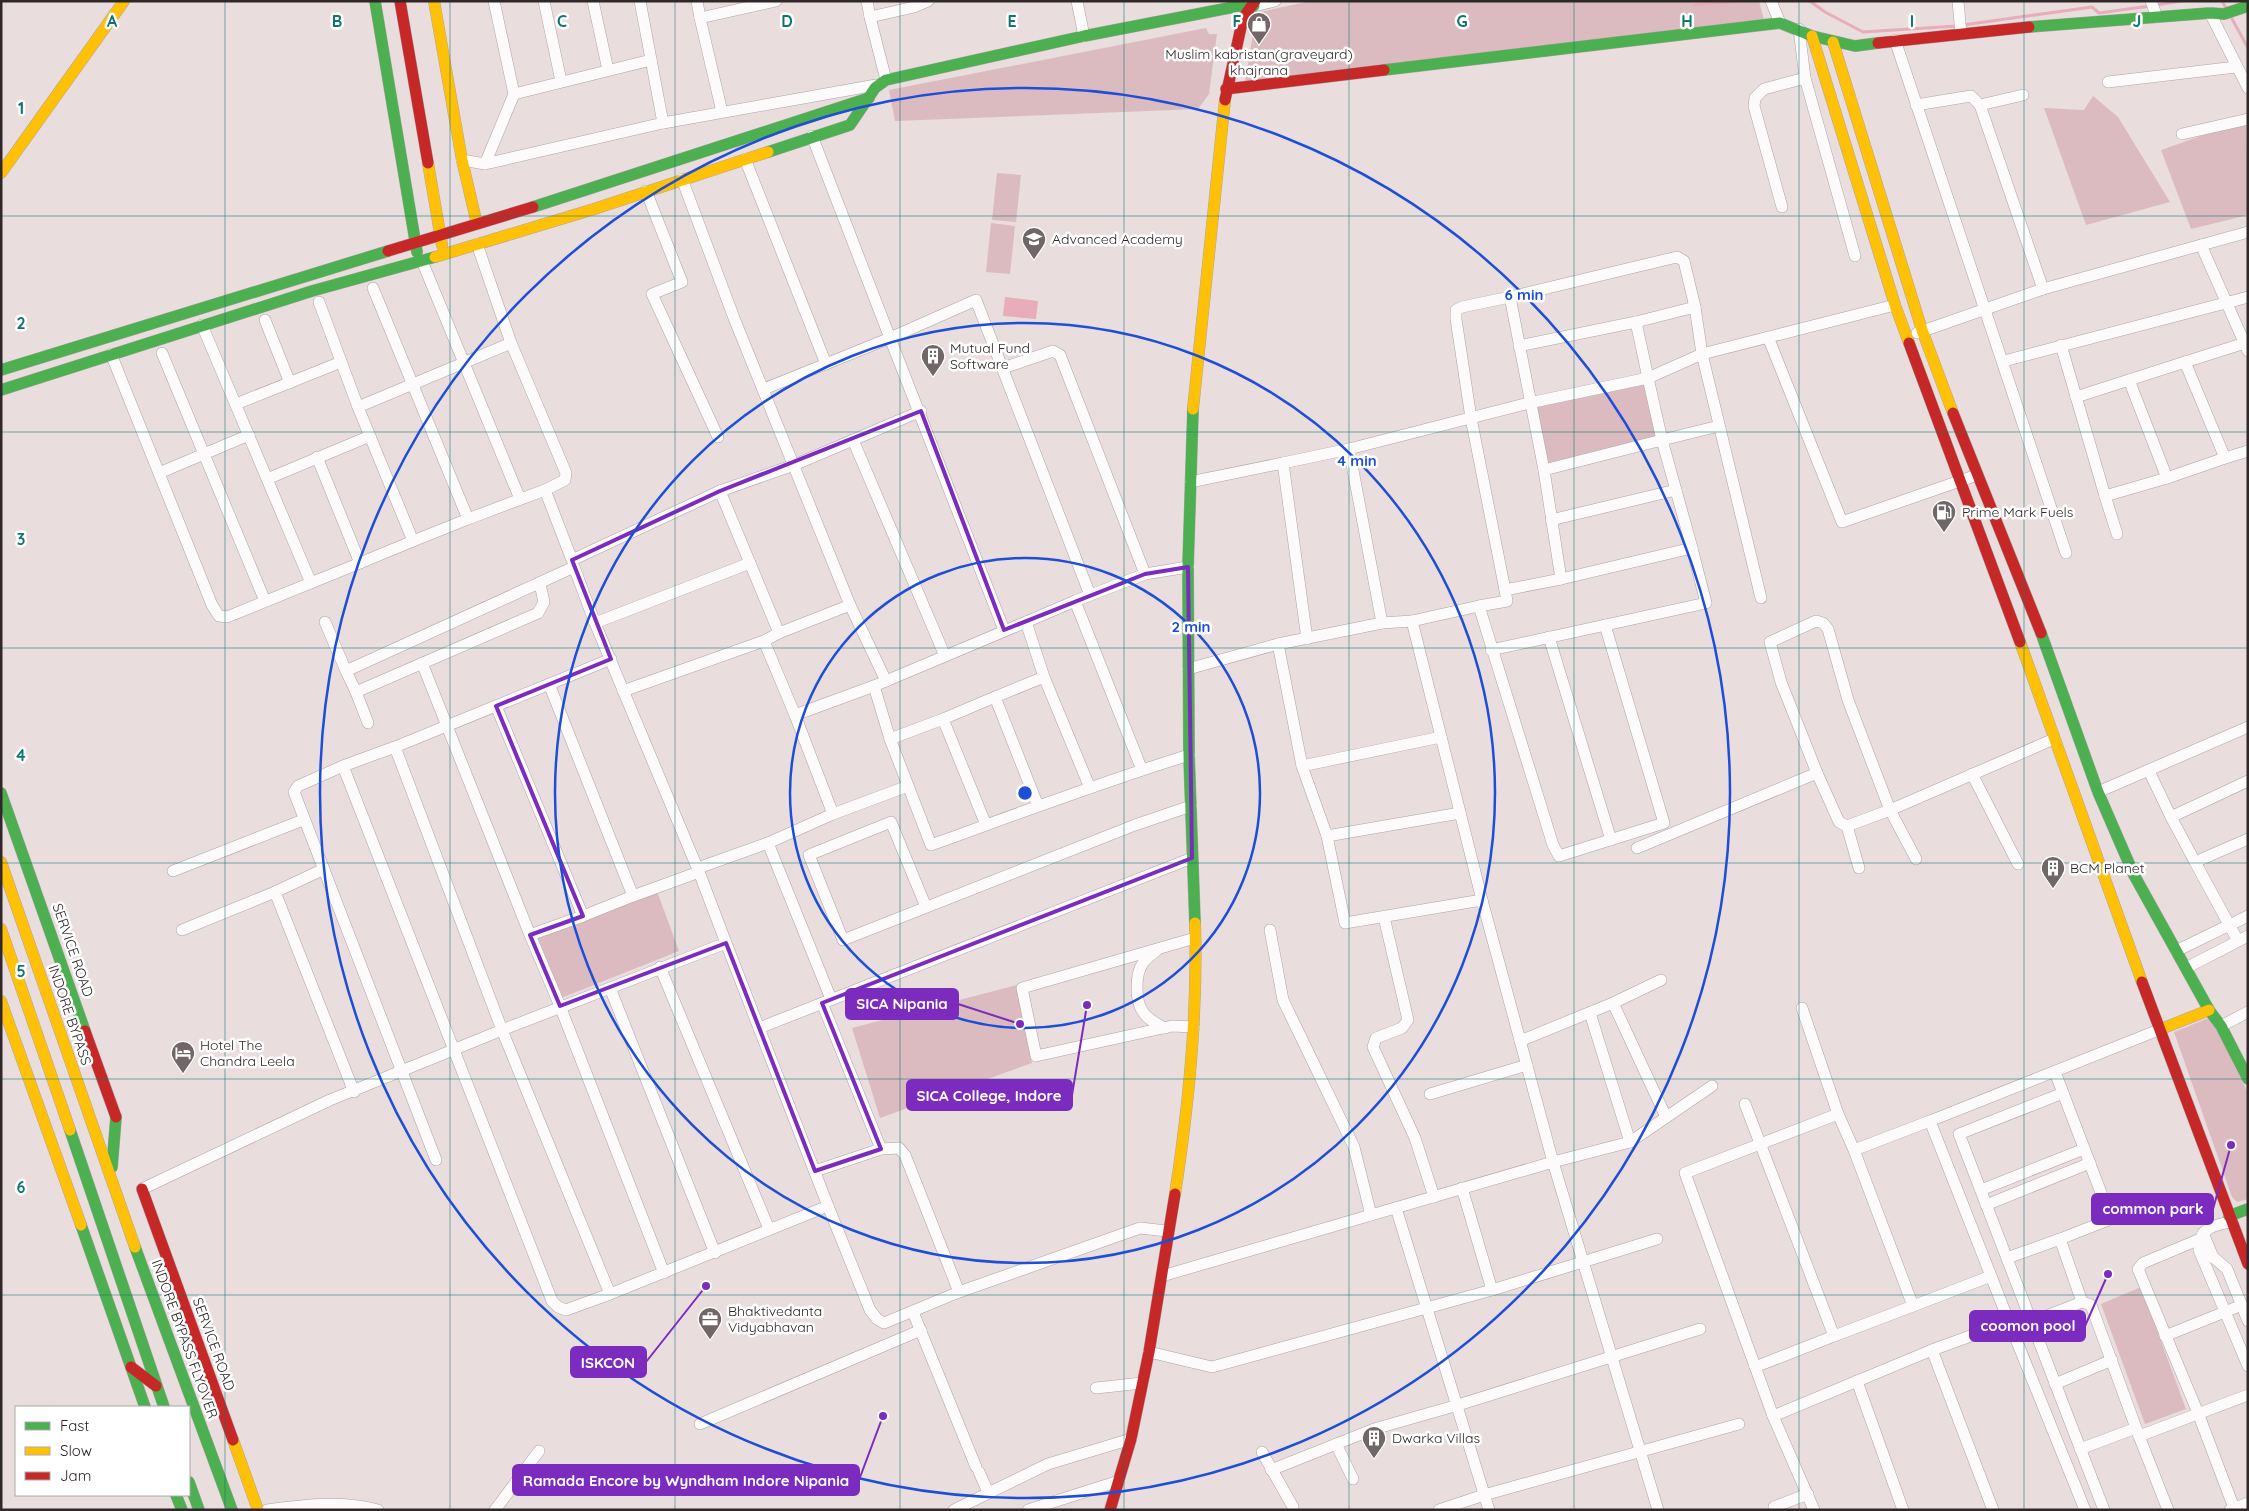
<svg xmlns="http://www.w3.org/2000/svg" width="2249" height="1511" font-family="Quicksand,sans-serif">
<style>
.green{fill:#dbbbc0}
.water{fill:#e7adb8}
.lines{fill:none;stroke-linecap:round;stroke-linejoin:round}
.stream{stroke:#e7adb8;stroke-width:3}
.street-casing{stroke:#aea4a6;stroke-width:12}
.fast-casing{stroke:#aea4a6;stroke-width:12}
.slow-casing{stroke:#aea4a6;stroke-width:12}
.jam-casing{stroke:#aea4a6;stroke-width:12}
.street{stroke:#fcfafa;stroke-width:11}
.fast{stroke:#4caf50;stroke-width:11}
.slow{stroke:#ffc107;stroke-width:11}
.jam{stroke:#c62828;stroke-width:11}
.marked{fill:none;stroke:#7b2cbf;stroke-width:4;stroke-linejoin:round}
.grid{fill:none;stroke:#0f766e;stroke-width:1;stroke-opacity:0.55}
.ring{fill:none;stroke:#1d4ed8;stroke-width:2.5}
.labels{text-anchor:middle;stroke-width:5;stroke-linejoin:round;paint-order:stroke}
.poi-label{font-size:14px;fill:#302729;stroke:#fff;text-anchor:start}
.street-label{font-size:14px;fill:#302729;stroke:#fff}
.grid-label{font-size:16px;text-anchor:middle;font-weight:bold;fill:#0f766e;stroke:#fff;stroke-width:5;stroke-linejoin:round;paint-order:stroke}
.centre{fill:#1d4ed8;stroke:#fff;stroke-width:2.5}
.ring-label{font-size:15px;text-anchor:middle;font-weight:bold;fill:#1d4ed8;stroke:#fff;stroke-width:5;stroke-linejoin:round;paint-order:stroke}
.leader{fill:none;stroke:#7b2cbf;stroke-width:2}
.callout-dot{fill:#7b2cbf;stroke:#fff;stroke-width:2}
.callout{fill:#7b2cbf;stroke:#7b2cbf;stroke-width:2}
.callout-label{font-size:15px;text-anchor:middle;font-weight:bold;fill:#fff}
</style>
<rect width="100%" height="100%" fill="#e9ddde"/>
<g class="green">
<polygon points="1311,1 1759,1 1764,20 1245,82 1256,16 1260,12"/>
<polygon points="1206,28 1209,34 1217,34 1209,94 1198,109 895,121 889,90"/>
<polygon points="2093,96 2118,117 2170,202 2086,225 2044,108 2084,110"/>
<polygon points="2246,120 2248,215 2191,229 2161,150"/>
<polygon points="997,173 1021,175 1016,222 992,220"/>
<polygon points="991,223 1015,226 1010,274 986,272"/>
<polygon points="1642,376 1657,436 1543,464 1530,400"/>
<polygon points="655,886 679,951 556,1000 528,935"/>
<polygon points="1017,985 1032,1063 880,1118 852,1028"/>
<polygon points="2211,1017 2248,1093 2248,1199 2237,1202 2232,1197 2174,1032"/>
<polygon points="2141,1287 2186,1409 2145,1424 2101,1304"/>
</g>
<polygon class="water" points="1005,297 1038,301 1036,319 1003,316"/>
<g class="lines">
<g class="stream">
<polyline points="1810,1 1825,12 1863,32 1957,26"/>
<polyline points="2222,1 2226,8"/>
<polyline points="1694,5 1740,1"/>
<polyline points="2156,5 2181,1"/>
<polyline points="2231,17 2248,48"/>
<polyline points="1963,25 2092,7 2099,13 2150,6"/>
</g>
<g class="street-casing">
<g id="street">
<polyline points="544,1 561,81"/>
<polyline points="593,1 608,70"/>
<polyline points="640,1 663,123"/>
<polyline points="697,1 700,18"/>
<polyline points="867,1 870,17"/>
<polyline points="1077,1 1084,36"/>
<polyline points="1771,1 1780,23"/>
<polyline points="1958,1 1961,34"/>
<polyline points="2151,1 2157,17"/>
<polyline points="1254,6 1275,1"/>
<polyline points="2210,13 2248,88"/>
<polyline points="1799,29 1805,78 1855,256"/>
<polyline points="1895,40 2066,553"/>
<polyline points="886,80 870,17 914,7 928,1"/>
<polyline points="2108,82 2236,67"/>
<polyline points="514,94 651,60"/>
<polyline points="2023,95 1980,105 2043,289"/>
<polyline points="1916,105 1971,96 1980,105"/>
<polyline points="722,112 700,18 776,1"/>
<polyline points="2182,134 2248,119"/>
<polyline points="812,136 890,338 976,300 1090,595"/>
<polyline points="745,159 826,364"/>
<polyline points="462,160 485,164 663,123 876,85"/>
<polyline points="485,164 514,94 494,1"/>
<polyline points="682,179 734,318 850,605 886,681"/>
<polyline points="646,191 682,282 652,294 718,437"/>
<polyline points="1782,207 1754,106 1755,98 1764,89 1805,78"/>
<polyline points="2201,245 2248,351"/>
<polyline points="422,261 520,499"/>
<polyline points="373,288 468,519 545,490 565,480 566,473 511,343 477,244"/>
<polyline points="319,302 358,407 413,541 468,519"/>
<polyline points="265,320 290,383"/>
<polyline points="202,325 311,583"/>
<polyline points="1917,333 2043,289 2248,232"/>
<polyline points="1768,337 1842,522 1977,475"/>
<polyline points="2061,345 2105,496"/>
<polyline points="1519,346 1636,322 1695,307 1702,354 1761,598"/>
<polyline points="162,353 265,601"/>
<polyline points="111,354 212,605 219,616 227,617 360,563"/>
<polyline points="2004,361 2248,297"/>
<polyline points="2185,362 2245,343"/>
<polyline points="1003,368 1053,351 1060,355 1145,574 1075,601"/>
<polyline points="764,389 890,338 1004,630"/>
<polyline points="2076,397 2129,380"/>
<polyline points="236,404 341,362"/>
<polyline points="358,407 511,343"/>
<polyline points="921,411 853,440 945,656"/>
<polyline points="317,457 360,563 413,541"/>
<polyline points="1544,470 1662,440 1648,378 1702,354 1895,305"/>
<polyline points="159,473 249,435"/>
<polyline points="2167,478 2225,458"/>
<polyline points="267,479 370,436"/>
<polyline points="1190,482 1283,463"/>
<polyline points="545,490 572,560 720,491 779,633 764,641 795,715 874,686"/>
<polyline points="720,491 794,465 853,440"/>
<polyline points="1551,520 1676,490"/>
<polyline points="2117,534 2105,496 2167,478 2129,380 2185,362 2225,458 2248,451"/>
<polyline points="1692,548 1662,440 1719,426"/>
<polyline points="1145,574 1188,567"/>
<polyline points="1561,579 1505,590 1471,418 1456,319 1456,310 1462,307 1510,297 1677,257 1684,261 1695,307"/>
<polyline points="540,584 544,602 538,613 356,692 346,671 574,567 595,623 699,872"/>
<polyline points="1479,606 1507,601 1505,590"/>
<polyline points="325,622 346,671"/>
<polyline points="1026,622 1075,601 1142,770"/>
<polyline points="595,623 750,563"/>
<polyline points="1382,623 1412,621"/>
<polyline points="1605,625 1664,823 1559,856 1553,845 1479,606 1412,621 1482,900 1553,1162 1658,1510"/>
<polyline points="779,633 850,605"/>
<polyline points="1549,637 1611,840"/>
<polyline points="1307,639 1283,463 1349,449"/>
<polyline points="1278,644 1302,766 1327,836 1345,923 1482,900"/>
<polyline points="1491,650 1706,603 1692,548 1561,579 1544,470 1510,297"/>
<polyline points="611,659 395,747 502,1030 726,943 828,1206"/>
<polyline points="422,663 530,935"/>
<polyline points="1188,669 1278,644 1382,623 1349,449 1529,403 1648,378 1636,322"/>
<polyline points="549,684 633,896 699,872 726,943"/>
<polyline points="623,691 764,641"/>
<polyline points="356,692 368,723"/>
<polyline points="995,697 1044,677 1090,788"/>
<polyline points="496,706 583,916 530,935 560,1006 664,1273"/>
<polyline points="795,715 833,814"/>
<polyline points="943,719 995,697 1038,806"/>
<polyline points="890,739 874,686 1026,622 1044,677"/>
<polyline points="395,747 343,766 298,786 294,792 436,1160"/>
<polyline points="343,766 552,1301 558,1307 566,1310 610,1294"/>
<polyline points="1302,766 1441,737"/>
<polyline points="2149,771 2171,817"/>
<polyline points="1817,773 1781,682 1770,642 1816,621 1823,623 1828,629 1848,700 1890,810 1916,859"/>
<polyline points="1972,774 2018,864"/>
<polyline points="2098,792 2248,727"/>
<path d="M 986,825 L 943,719 L 890,739 L 931,845 C 1017,814 1102,782 1189,755"/>
<polyline points="1847,826 1859,868"/>
<polyline points="1327,836 1460,813"/>
<polyline points="1637,848 1817,773 1839,822 1847,826 1890,810 2054,739"/>
<polyline points="2195,862 2171,817 2248,781"/>
<polyline points="698,868 768,843"/>
<polyline points="324,869 275,892 354,1092"/>
<polyline points="173,871 303,820"/>
<polyline points="926,907 891,822 809,855 843,940 1135,825 1191,806"/>
<polyline points="583,916 633,896"/>
<polyline points="1384,917 1408,1020 1402,1028 1376,1038 1373,1047 1415,1138 1434,1197"/>
<polyline points="182,930 275,892"/>
<polyline points="1270,930 1283,1000 1354,1147 1371,1215"/>
<polyline points="2238,941 2195,862 2248,839"/>
<path d="M 1157,950 C 1153,954 1146,958 1143,963 C 1135,974 1135,1001 1143,1012 C 1148,1020 1157,1024 1165,1028"/>
<polyline points="2176,951 2248,916"/>
<polyline points="660,967 769,1229"/>
<polyline points="2186,968 2248,936"/>
<polyline points="610,988 715,1253"/>
<polyline points="831,999 768,843 833,814 908,786"/>
<polyline points="822,1003 881,1149"/>
<polyline points="1613,1003 1666,1117"/>
<polyline points="1802,1008 1838,1114"/>
<polyline points="1590,1013 1630,1142"/>
<polyline points="2221,1026 2248,1012"/>
<polyline points="1194,1027 1172,1026 1036,1056 1022,988 1195,938"/>
<polyline points="759,1028 1192,858"/>
<polyline points="1520,1041 1613,1003 1661,980"/>
<polyline points="2055,1072 2111,1219 2060,1239 2082,1302 2091,1305 2139,1436 2248,1395"/>
<polyline points="2063,1093 1959,1134 2104,1510"/>
<polyline points="1430,1094 1527,1065"/>
<polyline points="1745,1104 1834,1336 1913,1306"/>
<polyline points="1930,1121 2161,1029"/>
<polyline points="1854,1150 1930,1121 1991,1276 1913,1306 1854,1150 1838,1114 1685,1173 1773,1416 1932,1350 1993,1510"/>
<polyline points="815,1171 881,1149 899,1148 905,1155 959,1292"/>
<polyline points="1462,1188 1492,1290"/>
<polyline points="142,1189 330,1100 502,1030 610,1294 828,1206 870,1310 877,1319 884,1323 959,1292 1140,1228 1167,1231"/>
<polyline points="1981,1190 2084,1149"/>
<polyline points="1986,1205 2090,1163"/>
<polyline points="1396,1208 1489,1510"/>
<path d="M 2231,1222 C 2213,1225 2199,1228 2199,1250 L 2248,1366"/>
<polyline points="2203,1233 2213,1257 2227,1269 2248,1321"/>
<polyline points="2200,1239 2143,1263 2138,1269 2198,1413 2234,1508"/>
<polyline points="2007,1258 2060,1239"/>
<polyline points="1162,1276 1553,1162 1630,1142 1712,1086"/>
<polyline points="1991,1276 2009,1322"/>
<polyline points="913,1312 976,1467"/>
<polyline points="2031,1322 2082,1302"/>
<polyline points="2165,1336 2242,1305"/>
<polyline points="1932,1350 2009,1322 2085,1510"/>
<polyline points="1149,1352 1212,1367 1492,1290 1657,1239"/>
<polyline points="1755,1367 1834,1336"/>
<polyline points="1857,1381 1903,1510"/>
<polyline points="2055,1384 2112,1360"/>
<polyline points="1096,1388 1142,1383"/>
<polyline points="1773,1416 1814,1510"/>
<polyline points="700,1424 921,1330"/>
<polyline points="2139,1436 2168,1510"/>
<polyline points="1336,1444 1353,1479"/>
<polyline points="2080,1449 2136,1428"/>
<polyline points="1262,1452 1293,1507"/>
<polyline points="1271,1470 1374,1429 1458,1405 1700,1329"/>
<polyline points="979,1472 988,1492"/>
<polyline points="1774,1507 1808,1494"/>
<path d="M 267,1510 C 305,1505 341,1500 378,1510"/>
<polyline points="495,1510 539,1451"/>
<polyline points="954,1510 1048,1464 1131,1439"/>
<polyline points="1028,1510 1119,1481"/>
<polyline points="1439,1510 1484,1495 1739,1424"/>
<polyline points="2230,1510 2248,1503"/>
</g>
</g>
<g class="fast-casing">
<g id="fast">
<polyline points="375,1 417,252"/>
<polyline points="2029,27 2210,13 2224,14 2248,6"/>
<polyline points="1384,70 1780,23 1812,36 1855,46 1878,43"/>
<polyline points="768,152 850,125 875,88 886,80 1084,36 1239,6 1254,6"/>
<polyline points="533,207 869,98"/>
<polyline points="1,370 388,251"/>
<polyline points="1,390 312,291 435,257"/>
<polyline points="1193,409 1188,567 1189,755 1195,923"/>
<polyline points="2041,633 2098,792 2134,875 2209,1010 2221,1026 2248,1079"/>
<polyline points="1,793 85,1031"/>
<polyline points="70,1130 164,1407"/>
<polyline points="112,1167 116,1117"/>
<polyline points="2229,1216 2248,1209"/>
<polyline points="81,1225 145,1407"/>
<polyline points="135,1247 232,1510"/>
<polyline points="189,1482 199,1510"/>
<polyline points="176,1495 182,1510"/>
</g>
</g>
<g class="slow-casing">
<g id="slow">
<polyline points="434,1 462,160 477,224"/>
<polyline points="1812,36 1895,305 1909,343"/>
<polyline points="1833,42 1922,330 1953,413"/>
<polyline points="428,163 442,245"/>
<polyline points="1,173 124,1"/>
<polyline points="435,257 594,209 768,152"/>
<polyline points="1193,409 1225,100"/>
<polyline points="2020,642 2142,982"/>
<polyline points="1,862 135,1247"/>
<polyline points="1,929 70,1130"/>
<polyline points="1,1001 81,1225"/>
<polyline points="2161,1029 2209,1010"/>
<path d="M 1175,1194 C 1189,1104 1198,1015 1195,923"/>
<polyline points="233,1440 258,1510"/>
</g>
</g>
<g class="jam-casing">
<g id="jam">
<polyline points="400,1 428,163"/>
<polyline points="1878,43 2029,27"/>
<polyline points="1226,89 1384,70"/>
<polyline points="1225,100 1243,18 1255,1"/>
<polyline points="388,251 533,207"/>
<polyline points="1909,343 2020,642"/>
<polyline points="1953,413 2041,633"/>
<polyline points="2142,982 2248,1264"/>
<polyline points="85,1031 116,1117"/>
<polyline points="142,1189 233,1440"/>
<polyline points="131,1367 156,1386"/>
<polyline points="1110,1510 1131,1439 1149,1352 1175,1194"/>
</g>
</g>
<use href="#street" class="street"/>
<use href="#fast" class="fast"/>
<use href="#slow" class="slow"/>
<use href="#jam" class="jam"/>
</g>
<path class="marked" d="M 921,411 L 1004,630 L 1145,574 L 1188,567 L 1192,858 L 822,1003 L 881,1149 L 815,1171 L 726,943 L 560,1006 L 530,935 L 583,916 L 496,706 L 611,659 L 572,560 L 720,491 Z"/>
<path class="grid" d="M 225,1 L 225,1510M 450,1 L 450,1510M 675,1 L 675,1510M 900,1 L 900,1510M 1124,1 L 1124,1510M 1349,1 L 1349,1510M 1574,1 L 1574,1510M 1799,1 L 1799,1510M 2024,1 L 2024,1510M 1,216 L 2248,216M 1,432 L 2248,432M 1,648 L 2248,648M 1,863 L 2248,863M 1,1079 L 2248,1079M 1,1295 L 2248,1295"/>
<g class="ring">
<circle cx="1025" cy="793" r="235"/>
<circle cx="1025" cy="793" r="470"/>
<circle cx="1025" cy="793" r="705"/>
</g>
<defs>
<g id="shop-pin" transform="scale(1.25)"><path d="M0 17L-7.5 6A9.5 9.5 0 1 1 7.5 6Z" fill="#716768" stroke="#fff"/><path d="M-5-2.5h2.3a2.7 3.5 0 0 1 5.4 0H5L5.5 6h-11ZM-1.5-2.5h3a1.5 2.3 0 0 0-3 0Z" fill="#fff"/></g>
<g id="university-pin" transform="scale(1.25)"><path d="M0 17L-7.5 6A9.5 9.5 0 1 1 7.5 6Z" fill="#716768" stroke="#fff"/><path d="M0-5L7-2L0 1L-7-2ZM-4 1L0 2.5L4 1V4Q0 6-4 4Z" fill="#fff"/></g>
<g id="building-pin" transform="scale(1.25)"><path d="M0 17L-7.5 6A9.5 9.5 0 1 1 7.5 6Z" fill="#716768" stroke="#fff"/><path d="M-4-6H4V6H1V3H-1V6H-4ZM-2.5-4.3h1.7v1.8h-1.7ZM.8-4.3h1.7v1.8H.8ZM-2.5-1h1.7V.8h-1.7ZM.8-1h1.7V.8H.8Z" fill="#fff"/></g>
<g id="fuel-pin" transform="scale(1.25)"><path d="M0 17L-7.5 6A9.5 9.5 0 1 1 7.5 6Z" fill="#716768" stroke="#fff"/><path d="M-5.5-6h7V0h2V4h1.3V-2.5L3-4.5l.8-.8L6-3V5H2.5V1h-1V6h-7ZM-4.2-4.7v3.2H.2V-4.7Z" fill="#fff"/></g>
<g id="hotel-pin" transform="scale(1.25)"><path d="M0 17L-7.5 6A9.5 9.5 0 1 1 7.5 6Z" fill="#716768" stroke="#fff"/><path d="M-6-4.5h1.5V1H6V5H4.5V3h-9V5H-6ZM-4 0a1.8 1.8 0 1 1 3.6 0ZM.5 0V-2.5h3Q6-2.5 6 0Z" fill="#fff"/></g>
<g id="office-pin" transform="scale(1.25)"><path d="M0 17L-7.5 6A9.5 9.5 0 1 1 7.5 6Z" fill="#716768" stroke="#fff"/><path d="M-6-3h4V-5.5h4V-3h4V5H-6ZM-1-4.5V-3h2v-1.5ZM-6 0V1H6V0Z" fill="#fff"/></g>
</defs>
<g fill-rule="evenodd">
<use href="#shop-pin" x="1259" y="24"/>
<use href="#university-pin" x="1034" y="239"/>
<use href="#building-pin" x="933" y="356"/>
<use href="#fuel-pin" x="1944" y="512"/>
<use href="#building-pin" x="2053" y="868"/>
<use href="#hotel-pin" x="183" y="1053"/>
<use href="#office-pin" x="710" y="1319"/>
<use href="#building-pin" x="1374" y="1438"/>
</g>
<g class="labels">
<g class="poi-label">
<text x="1259" y="59" text-anchor="middle">Muslim kabristan(graveyard)<tspan x="1259" dy="16">khajrana</tspan></text>
<text x="1052" y="244">Advanced Academy</text>
<text x="950" y="353">Mutual Fund<tspan x="950" dy="16">Software</tspan></text>
<text x="1962" y="517">Prime Mark Fuels</text>
<text x="2070" y="873">BCM Planet</text>
<text x="200" y="1050">Hotel The<tspan x="200" dy="16">Chandra Leela</tspan></text>
<text x="728" y="1316">Bhaktivedanta<tspan x="728" dy="16">Vidyabhavan</tspan></text>
<text x="1392" y="1443">Dwarka Villas</text>
</g>
<g class="street-label">
<text transform="translate(73 950) rotate(71)" y="5">SERVICE ROAD</text>
<text transform="translate(70 1015) rotate(71)" y="5">INDORE BYPASS</text>
<text transform="translate(185 1339) rotate(70)" y="5">INDORE BYPASS FLYOVER</text>
<text transform="translate(214 1344) rotate(70)" y="5">SERVICE ROAD</text>
</g>
</g>
<g class="grid-label">
<text x="112" y="27">A</text>
<text x="337" y="27">B</text>
<text x="562" y="27">C</text>
<text x="787" y="27">D</text>
<text x="1012" y="27">E</text>
<text x="1237" y="27">F</text>
<text x="1462" y="27">G</text>
<text x="1687" y="27">H</text>
<text x="1912" y="27">I</text>
<text x="2137" y="27">J</text>
<text x="21" y="114">1</text>
<text x="21" y="329">2</text>
<text x="21" y="545">3</text>
<text x="21" y="761">4</text>
<text x="21" y="977">5</text>
<text x="21" y="1193">6</text>
</g>
<circle cx="1025" cy="793" r="8" class="centre"/>
<g class="ring-label">
<text x="1524" y="300">6 min</text>
<text x="1357" y="466">4 min</text>
<text x="1191" y="632">2 min</text>
</g>
<path class="leader" d="M1020 1024L958 1004M1087 1005L1072 1095M2231 1145L2213 1209M2108 1274L2085 1326M706 1286L646 1362M883 1416L859 1480"/>
<g class="callout-dot">
<circle cx="1020" cy="1024" r="5"/>
<circle cx="1087" cy="1005" r="5"/>
<circle cx="2231" cy="1145" r="5"/>
<circle cx="2108" cy="1274" r="5"/>
<circle cx="706" cy="1286" r="5"/>
<circle cx="883" cy="1416" r="5"/>
</g>
<g class="callout">
<rect x="846" y="989" width="112" height="30" rx="5"/>
<rect x="907" y="1080" width="165" height="30" rx="5"/>
<rect x="2092" y="1194" width="121" height="30" rx="5"/>
<rect x="1970" y="1311" width="115" height="30" rx="5"/>
<rect x="571" y="1347" width="75" height="30" rx="5"/>
<rect x="513" y="1465" width="346" height="30" rx="5"/>
</g>
<g class="callout-label">
<text x="902" y="1009">SICA Nipania</text>
<text x="989" y="1101">SICA College, Indore</text>
<text x="2153" y="1214">common park</text>
<text x="2028" y="1331">coomon pool</text>
<text x="608" y="1368">ISKCON</text>
<text x="686" y="1486">Ramada Encore by Wyndham Indore Nipania</text>
</g>
<rect width="2249" height="1511" fill="none" stroke="#302729" stroke-width="5"/>
<rect x="15" y="1406" width="175" height="90" fill="#ffffff" stroke="#aca9a9"/>
<rect x="25" y="1422" width="25" height="8" fill="#4caf50" stroke="#aca9a9"/>
<text x="60" y="1431" font-size="15" fill="#302729">Fast</text>
<rect x="25" y="1447" width="25" height="8" fill="#ffc107" stroke="#aca9a9"/>
<text x="60" y="1456" font-size="15" fill="#302729">Slow</text>
<rect x="25" y="1472" width="25" height="8" fill="#c62828" stroke="#aca9a9"/>
<text x="60" y="1481" font-size="15" fill="#302729">Jam</text>
</svg>
